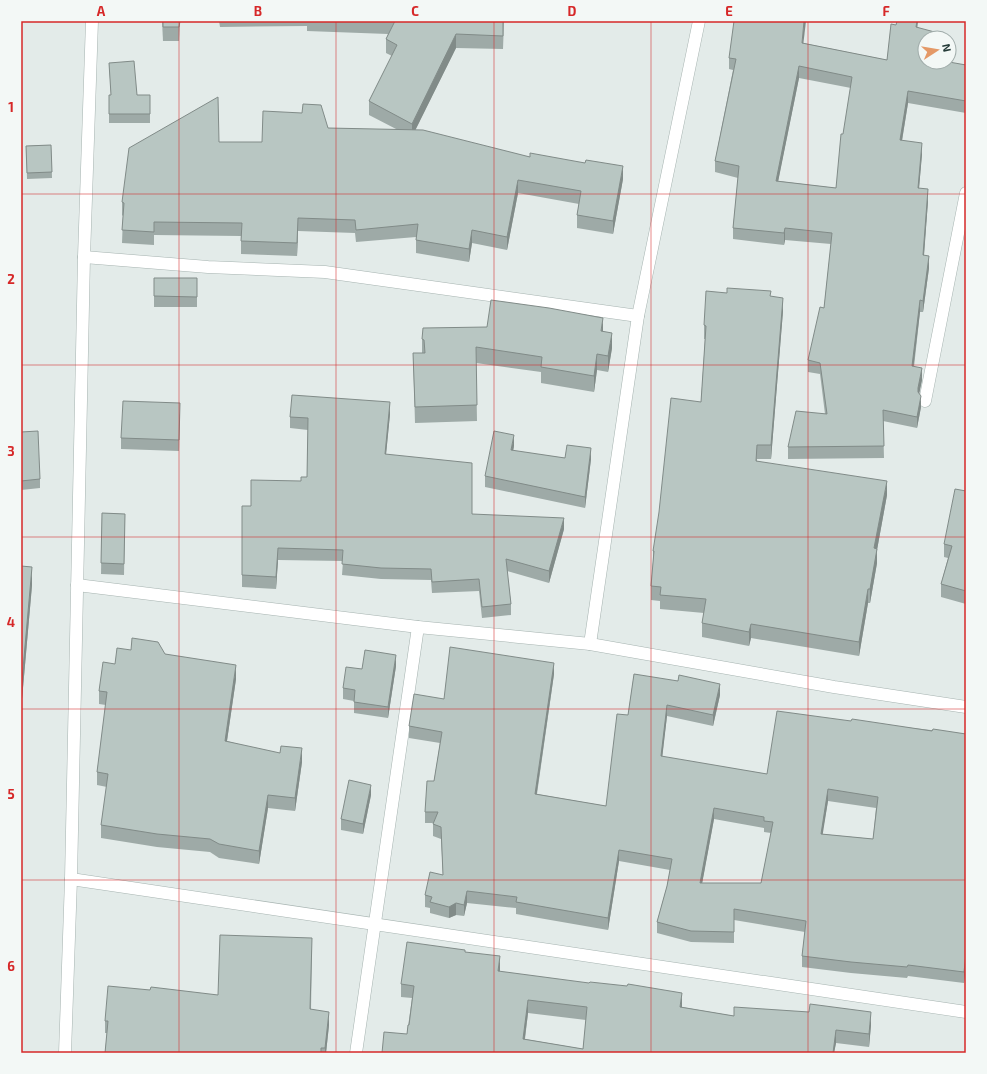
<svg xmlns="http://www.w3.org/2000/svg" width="987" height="1074" font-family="'Exo 2',sans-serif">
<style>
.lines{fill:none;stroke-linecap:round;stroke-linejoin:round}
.street-casing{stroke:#a6b3b0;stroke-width:13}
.street{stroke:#fff;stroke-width:12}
.wall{fill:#9eaaa7;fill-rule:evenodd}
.shaded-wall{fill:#818b88}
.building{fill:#b8c6c2;stroke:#818b88;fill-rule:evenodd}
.grid{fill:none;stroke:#d62828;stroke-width:1;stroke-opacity:0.55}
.neatline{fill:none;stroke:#d62828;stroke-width:1.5}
.grid-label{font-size:13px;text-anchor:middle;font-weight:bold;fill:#d62828}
</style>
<rect width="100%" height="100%" fill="#e3ebe9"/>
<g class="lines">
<g class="street-casing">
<g id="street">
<polyline points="84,257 208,267 325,272 638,316"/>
<polyline points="925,401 966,193"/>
<polyline points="77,585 418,627 590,644 834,687 966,707"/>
<polyline points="590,644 638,316 699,21"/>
<polyline points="71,879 966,1012"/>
<polyline points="65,1053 71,879 84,257 92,21"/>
<polyline points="356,1053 418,627"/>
</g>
</g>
<use href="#street" class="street"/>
</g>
<g class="wall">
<polygon points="162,21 180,21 179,41 163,41"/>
<polygon points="219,21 504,21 503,49 456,48 415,130 623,179 613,234 577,228 577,215 579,204 518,193 507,250 472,243 469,262 416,253 416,237 356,242 355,233 298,231 297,256 241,254 241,236 154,235 154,245 122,243 123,216 122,215 122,202 219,142 262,142 328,128 398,130 369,115 369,101 392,56 386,53 386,39 388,34 307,31 307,26 220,27"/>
<path d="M 918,21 L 917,27 L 942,38 L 925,62 L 966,65 L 966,113 L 908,103 L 902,141 L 922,154 L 919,188 L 928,201 L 924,256 L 929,268 L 923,312 L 920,312 L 914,367 L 922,380 L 919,393 L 921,407 L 917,428 L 883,421 L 884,458 L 788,459 L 788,447 L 825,414 L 820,374 L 808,372 L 808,360 L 824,308 L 831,244 L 785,240 L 784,245 L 733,239 L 733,228 L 738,178 L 715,172 L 715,161 L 733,70 L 729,69 L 729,58 L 803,43 L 887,60 L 896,25 ZM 799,78 L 851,88 L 836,188 L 778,181 Z"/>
<polygon points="109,63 137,95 150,95 150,123 109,123 109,95 111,95"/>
<polygon points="51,145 52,178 27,179 26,146"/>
<rect x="154" y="278" width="43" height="29"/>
<polygon points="771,297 783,311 771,459 757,459 757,461 887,495 877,550 877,563 870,603 868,603 859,656 751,638 749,646 702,637 702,623 704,613 660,609 660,601 651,600 651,586 653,562 653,551 701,402 705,339 704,339 704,325"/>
<polygon points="603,331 612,348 608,372 597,370 594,392 541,383 541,372 476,363 477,421 415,423 413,353 422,353 422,339"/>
<polygon points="180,414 179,451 121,449 121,438"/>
<polygon points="390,414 386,454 472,514 564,529 549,583 507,571 511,604 511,615 482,618 479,591 432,593 431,580 381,579 342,575 343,561 278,560 276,589 242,587 242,506 251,506 301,481 307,477 308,430 290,428 290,417"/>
<polygon points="21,432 40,479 40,488 21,490"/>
<polygon points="514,446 513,451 565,458 591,459 585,508 485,487 485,476"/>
<polygon points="966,491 966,604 941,597 941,584 948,558 944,557 944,544"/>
<polygon points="102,513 125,514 124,575 101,574"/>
<polygon points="21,566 32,585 22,699 21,699"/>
<polygon points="165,654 236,679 227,741 302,762 295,811 268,808 259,864 219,858 210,852 157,847 101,838 101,825 107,787 97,785 97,772 106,705 99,704 99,691 115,664"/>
<polygon points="396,666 388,718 354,713 354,701 343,699 343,688 362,669"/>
<path d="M 554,674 L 537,794 L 606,806 L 628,715 L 634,674 L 720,695 L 713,726 L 667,716 L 662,757 L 767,774 L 851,721 L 966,734 L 966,966 L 964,983 L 908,976 L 907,978 L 851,973 L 802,967 L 802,956 L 805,932 L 734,920 L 734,943 L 691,942 L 657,933 L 657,922 L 667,886 L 670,870 L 619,861 L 608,930 L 516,914 L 516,908 L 467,903 L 464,916 L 456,915 L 449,918 L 430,913 L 430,908 L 425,907 L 425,895 L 443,875 L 441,839 L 433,836 L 433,823 L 425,823 L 425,812 L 434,781 L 440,743 L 409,738 L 409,726 L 444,699 ZM 828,801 L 876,808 L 873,839 L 822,834 ZM 714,819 L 764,828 L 764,832 L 771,833 L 761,883 L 702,883 Z"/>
<polygon points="371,795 363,834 341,830 341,819"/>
<polygon points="312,950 311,1010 329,1025 326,1053 105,1053 107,1033 105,1033 105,1021 218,995"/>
<path d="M 465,952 L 500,969 L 500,972 L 682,1006 L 682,1007 L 734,1016 L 871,1025 L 869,1047 L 836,1043 L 834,1053 L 382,1053 L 407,1034 L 412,998 L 401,997 L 401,984 ZM 528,1013 L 586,1020 L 583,1049 L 525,1039 Z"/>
</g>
<g class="shaded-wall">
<polygon points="804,21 806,21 802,55 802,43"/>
<polygon points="917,21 918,21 916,38 916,27"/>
<polygon points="456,34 456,48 412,137 412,124"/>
<polygon points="799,66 799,78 776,192 776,181"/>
<polygon points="908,91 908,103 900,152 900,140"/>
<polygon points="922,143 922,154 918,200 918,188"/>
<polygon points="623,166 623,179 613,234 613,221"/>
<polygon points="518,180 518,193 507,250 507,237"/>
<polygon points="928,189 928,201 923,267 923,255"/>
<polygon points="298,218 298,231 297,256 297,243"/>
<polygon points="785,228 785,240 784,245 784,233"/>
<polygon points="472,230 472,243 469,262 469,249"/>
<polygon points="929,256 929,268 923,312 923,301"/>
<polygon points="783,298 783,311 771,459 771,445"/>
<polygon points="920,300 920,312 912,378 912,366"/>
<polygon points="603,318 603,334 601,331"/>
<polygon points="612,333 612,348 608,372 608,356"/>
<polygon points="597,354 597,370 594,392 594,376"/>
<polygon points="922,368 922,380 918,400 918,388"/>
<polygon points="921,396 921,407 917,428 917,417"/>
<polygon points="390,402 390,414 385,465 385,454"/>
<polygon points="514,435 514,446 511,461 511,450"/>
<polygon points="591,448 591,459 585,508 585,497"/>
<polygon points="887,481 887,495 877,550 877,563 870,603 870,589 874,548"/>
<polygon points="564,518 564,529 549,583 549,571"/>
<polygon points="278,548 278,560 276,589 276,577"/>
<polygon points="32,567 32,585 22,699 22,680"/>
<polygon points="868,589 868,603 859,656 859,642"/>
<polygon points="751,624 751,638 749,646 749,632"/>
<polygon points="396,655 396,666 388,718 388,707"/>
<polygon points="554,663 554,674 535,805 535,794"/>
<polygon points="236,665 236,679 225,754 225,741"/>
<polygon points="720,684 720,695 713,726 713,715"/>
<polygon points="667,705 667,716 661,768 661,756"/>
<polygon points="302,748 302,762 295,811 295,798"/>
<polygon points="371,785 371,795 363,834 363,824"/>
<polygon points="828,789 828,801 821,845 821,834"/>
<polygon points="268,795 268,808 259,864 259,851"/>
<polygon points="714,808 714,819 700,895 700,883"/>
<polygon points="619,850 619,861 608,930 608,918"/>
<polygon points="467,891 467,903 464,916 464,905"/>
<polygon points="456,903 456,915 449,918 449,907"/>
<polygon points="966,954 966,966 964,983 964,972"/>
<polygon points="500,956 500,969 498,984 498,971"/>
<polygon points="682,993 682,1006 680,1020 680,1007"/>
<polygon points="528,1000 528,1013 523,1052 523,1039"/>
<polygon points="329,1012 329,1025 326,1053 325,1053 325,1048"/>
<polygon points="871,1012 871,1025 869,1047 869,1034"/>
<polygon points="836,1030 836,1043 834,1053 833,1053"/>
</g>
<g class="building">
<polygon points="163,21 180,21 179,27 163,27"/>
<polygon points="391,21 503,21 503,36 456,34 412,124 369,101 397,45 386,39 395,21"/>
<path d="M 734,21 L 804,21 L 802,43 L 887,60 L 891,24 L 896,25 L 897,21 L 917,21 L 916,27 L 942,34 L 941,38 L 925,38 L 925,62 L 949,62 L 966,65 L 966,101 L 908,91 L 900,140 L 922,143 L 918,188 L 928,189 L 923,255 L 929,256 L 923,301 L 920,300 L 912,366 L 922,368 L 918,388 L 918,392 L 921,396 L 917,417 L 883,410 L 884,446 L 788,447 L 796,411 L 827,414 L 820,363 L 808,360 L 820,307 L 824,308 L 832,233 L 785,228 L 784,233 L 733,228 L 739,166 L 715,161 L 736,59 L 729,58 ZM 799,66 L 852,77 L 843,134 L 841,134 L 836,188 L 776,181 Z"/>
<polygon points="134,61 137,95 150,95 150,114 109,114 109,95 111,95 109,63"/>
<polygon points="218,97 219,142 262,142 263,111 302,113 303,104 321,105 328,128 423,130 530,157 530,153 585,163 586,160 623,166 613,221 577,215 581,191 518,180 507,237 472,230 469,249 416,240 418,224 356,230 355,220 298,218 297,243 241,241 242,223 154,222 154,232 122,230 124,203 122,202 129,148"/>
<polygon points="51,145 52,172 27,173 26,146"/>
<polygon points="154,278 197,278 197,297 154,296"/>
<polygon points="727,288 771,291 770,296 783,298 771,445 757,445 756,461 887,481 874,548 877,549 870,589 868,589 859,642 751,624 749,632 702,623 706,599 660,595 661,587 651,586 654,551 653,551 659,512 671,398 701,402 706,326 704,325 706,291 727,293"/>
<polygon points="491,300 549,308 603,318 601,331 612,333 608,356 597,354 594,376 541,367 542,357 476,347 477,405 415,407 413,353 425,353 424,340 422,339 423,328 487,327"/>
<polygon points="292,395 390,402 385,454 472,463 472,514 564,518 549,571 506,559 511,604 482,607 479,579 432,582 431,569 381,568 342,564 343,550 278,548 276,577 242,575 242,506 251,506 251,480 301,481 301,477 307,477 308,418 290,417"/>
<polygon points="123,401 180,403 179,440 121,438"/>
<polygon points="38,431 40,479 21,481 21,432"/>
<polygon points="494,431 514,435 511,450 565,458 567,445 591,448 585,497 485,476"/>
<polygon points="955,489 966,491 966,591 941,584 952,546 944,544"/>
<polygon points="102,513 125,514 124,564 101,563"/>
<polygon points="21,566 32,567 22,680 21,680"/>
<polygon points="132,638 158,642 165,654 236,665 225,741 280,753 281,746 302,748 295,798 268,795 259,851 219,844 210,839 157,834 101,825 108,774 97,772 107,692 99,691 103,662 115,664 117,648 131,650"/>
<path d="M 450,647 L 554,663 L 535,794 L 606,806 L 617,714 L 628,715 L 634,674 L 678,681 L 679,675 L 720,684 L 713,715 L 667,705 L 661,756 L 767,774 L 777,711 L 851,721 L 852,719 L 932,731 L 933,729 L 966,734 L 966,954 L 964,972 L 908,965 L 907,967 L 851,962 L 802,956 L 806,921 L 734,909 L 734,932 L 691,931 L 657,922 L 667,886 L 672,859 L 619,850 L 608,918 L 516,902 L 517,897 L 467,891 L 464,905 L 456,903 L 449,907 L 430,902 L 432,897 L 425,895 L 430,872 L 443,875 L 441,827 L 433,824 L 438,812 L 425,812 L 427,781 L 434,781 L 442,732 L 409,726 L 414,694 L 444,699 ZM 828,789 L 878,797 L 873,839 L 821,834 ZM 714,808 L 764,817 L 764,821 L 773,822 L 761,883 L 700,883 Z"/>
<polygon points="365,650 396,655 388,707 354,702 355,690 343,688 346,667 362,669"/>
<polygon points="349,780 371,785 363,824 341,819"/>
<polygon points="220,935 312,938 310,1009 329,1012 325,1048 321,1048 321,1053 105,1053 108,1021 105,1021 108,986 150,990 151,987 218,995"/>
<path d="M 407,942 L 465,950 L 465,952 L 500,956 L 498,971 L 589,983 L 590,982 L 627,986 L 628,984 L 682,993 L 680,1007 L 734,1016 L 734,1007 L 809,1012 L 810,1004 L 871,1012 L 869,1034 L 836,1030 L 833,1053 L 382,1053 L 384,1032 L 407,1034 L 408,1025 L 409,1025 L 414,986 L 401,984 ZM 528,1000 L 587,1007 L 583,1049 L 523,1039 Z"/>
</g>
<path class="grid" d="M 179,21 L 179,1053M 336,21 L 336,1053M 494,21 L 494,1053M 651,21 L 651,1053M 808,21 L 808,1053M 21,194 L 966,194M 21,365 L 966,365M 21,537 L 966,537M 21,709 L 966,709M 21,880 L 966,880"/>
<rect width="987" height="1074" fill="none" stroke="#f3f8f6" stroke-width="44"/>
<g transform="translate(937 50) rotate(78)"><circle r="19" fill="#f3f8f6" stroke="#a0acaa"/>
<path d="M0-3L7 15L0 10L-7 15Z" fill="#e49967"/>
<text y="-6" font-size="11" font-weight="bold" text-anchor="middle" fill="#243b38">N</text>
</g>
<rect x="22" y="22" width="943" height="1030" class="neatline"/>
<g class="grid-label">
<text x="101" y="16">A</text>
<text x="258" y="16">B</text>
<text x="415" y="16">C</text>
<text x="572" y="16">D</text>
<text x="729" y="16">E</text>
<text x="886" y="16">F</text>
<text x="11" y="112">1</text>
<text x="11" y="284">2</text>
<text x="11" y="456">3</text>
<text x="11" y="627">4</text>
<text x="11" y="799">5</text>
<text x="11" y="971">6</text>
</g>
</svg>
